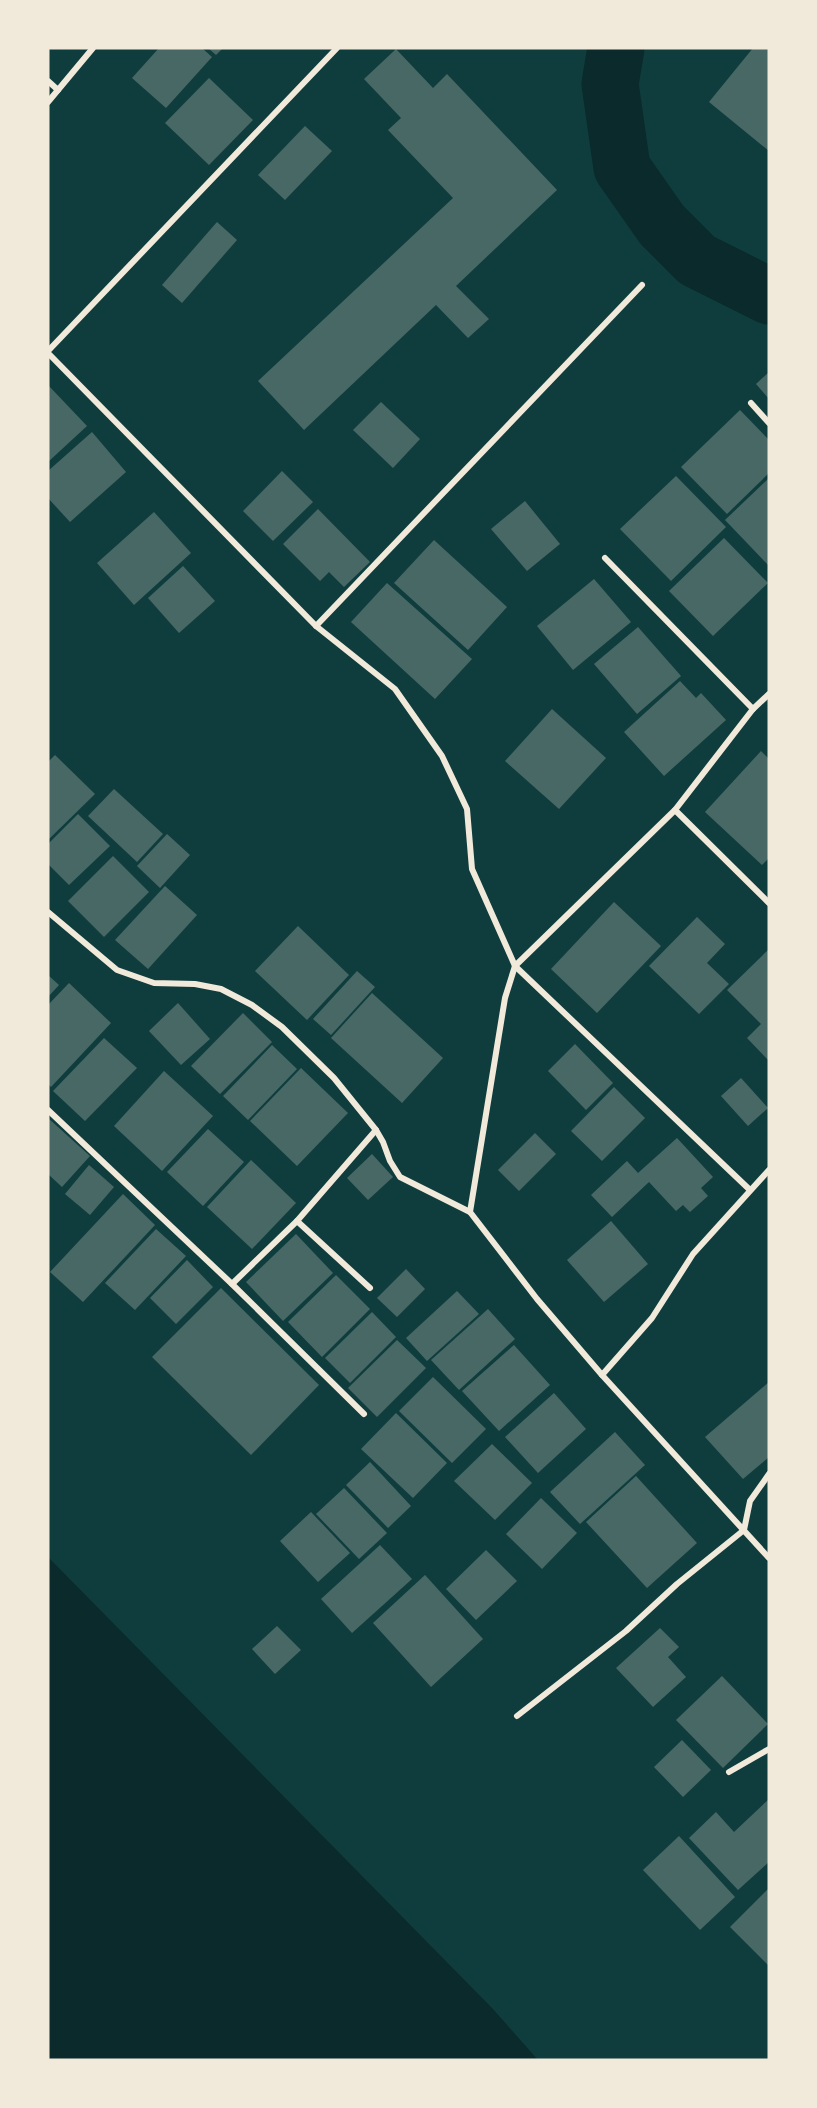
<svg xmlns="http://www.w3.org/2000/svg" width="817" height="2108" font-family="Lato,sans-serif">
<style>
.water{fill:#0a2a2b}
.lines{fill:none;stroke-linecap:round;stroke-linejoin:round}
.river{stroke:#0a2a2b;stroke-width:57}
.building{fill:#486865}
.minor{stroke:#f1e9da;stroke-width:6}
</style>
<rect width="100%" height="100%" fill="#0f3d3e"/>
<polygon class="water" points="48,1557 492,2008 538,2060 48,2060"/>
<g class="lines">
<polyline class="river" points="616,48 610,84 622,168 662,225 697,260 769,296"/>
</g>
<g class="building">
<polygon points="159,48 202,48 212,57 166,108 132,78"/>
<polygon points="208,48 223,48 216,55"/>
<polygon points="753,48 769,48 769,151 709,102"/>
<polygon points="396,49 433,88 447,74 557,190 456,286 489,319 468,338 436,305 304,430 258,381 453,198 388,130 401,118 364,79"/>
<polygon points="209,78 253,120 209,165 165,123"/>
<polygon points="305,126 332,151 285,200 258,175"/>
<polygon points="217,222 237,240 182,303 162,285"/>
<polygon points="769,372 769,399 756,384"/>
<polygon points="48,385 87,426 48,462"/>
<polygon points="381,402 420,439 393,468 353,430"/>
<polygon points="740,410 769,440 769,473 727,514 681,467"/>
<polygon points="92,432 126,472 70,522 48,498 48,471"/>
<polygon points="282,471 313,502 273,541 243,511"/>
<polygon points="676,476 726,527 671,581 620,529"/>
<polygon points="769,478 769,566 725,520"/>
<polygon points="525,501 560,544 527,571 491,529"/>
<polygon points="318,509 370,562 344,587 329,572 320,581 283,544"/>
<polygon points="154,512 191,553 134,605 97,563"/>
<polygon points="724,538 768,583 713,636 669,591"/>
<polygon points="434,540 507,607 468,650 394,583"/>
<polygon points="183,566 215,601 179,633 148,598"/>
<polygon points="594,579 631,622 573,670 537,626"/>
<polygon points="387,583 472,659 435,699 351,622"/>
<polygon points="638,627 681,676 637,714 594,664"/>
<polygon points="680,681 696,698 701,693 726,720 664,776 624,732"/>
<polygon points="552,709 606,758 559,809 505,761"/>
<polygon points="761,751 769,759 769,858 762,865 705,812"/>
<polygon points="55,755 95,794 48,840 48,762"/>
<polygon points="114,789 163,834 137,862 88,816"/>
<polygon points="78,814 110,846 69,885 48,864 48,844"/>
<polygon points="167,834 190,855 160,888 137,866"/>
<polygon points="113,856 149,892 104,937 68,901"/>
<polygon points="165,886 197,915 148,969 115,940"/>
<polygon points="614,902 661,946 597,1013 551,969"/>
<polygon points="697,917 725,944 707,963 729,984 699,1014 649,966"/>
<polygon points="298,926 349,975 307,1020 255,971"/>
<polygon points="769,949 769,1061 747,1038 761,1024 727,990"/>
<polygon points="357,971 375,987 331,1035 313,1019"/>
<polygon points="48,975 59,985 48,997"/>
<polygon points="69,983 111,1023 51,1087 48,1084 48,1005"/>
<polygon points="372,993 443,1058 402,1103 331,1038"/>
<polygon points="178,1003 210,1039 181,1065 149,1031"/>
<polygon points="243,1013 272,1042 220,1094 191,1066"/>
<polygon points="104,1038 137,1068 85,1121 53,1091"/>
<polygon points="575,1044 613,1083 586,1110 548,1071"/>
<polygon points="272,1045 297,1069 248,1120 223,1096"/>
<polygon points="301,1068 348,1113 297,1166 250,1121"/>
<polygon points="164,1071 213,1116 162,1171 114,1126"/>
<polygon points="741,1078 768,1108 748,1126 721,1096"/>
<polygon points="614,1087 645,1118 602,1161 571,1131"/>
<polygon points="48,1118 90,1156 62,1187 48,1174"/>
<polygon points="208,1129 244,1162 203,1206 167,1172"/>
<polygon points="535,1133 556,1154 519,1191 498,1170"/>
<polygon points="677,1138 713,1177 701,1188 708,1196 690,1212 683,1205 676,1211 649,1182 612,1217 591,1195 627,1161 638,1173"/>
<polygon points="372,1154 393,1177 368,1200 347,1178"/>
<polygon points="251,1160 296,1203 252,1249 207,1207"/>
<polygon points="89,1165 114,1187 90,1215 65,1194"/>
<polygon points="123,1194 155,1225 83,1302 50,1272"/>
<polygon points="611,1221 648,1264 604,1302 567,1260"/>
<polygon points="156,1229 186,1256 135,1310 105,1283"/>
<polygon points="296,1234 333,1273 283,1321 246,1282"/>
<polygon points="187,1260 213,1287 176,1324 150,1298"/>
<polygon points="406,1269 425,1289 397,1317 377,1298"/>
<polygon points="336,1275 370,1309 322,1357 288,1322"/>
<polygon points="221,1288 319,1385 251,1455 152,1357"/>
<polygon points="457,1291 479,1314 427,1361 406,1338"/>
<polygon points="488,1309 515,1339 459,1390 431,1360"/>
<polygon points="372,1312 396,1337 350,1383 325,1358"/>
<polygon points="397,1340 426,1368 377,1417 348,1388"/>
<polygon points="514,1345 550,1385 499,1431 462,1391"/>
<polygon points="433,1377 486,1429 452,1463 399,1411"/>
<polygon points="769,1382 769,1457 743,1479 705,1437"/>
<polygon points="554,1393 586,1429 538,1473 505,1437"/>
<polygon points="396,1413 447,1463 413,1498 361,1449"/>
<polygon points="615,1432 645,1465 580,1524 550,1492"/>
<polygon points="492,1444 532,1483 495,1520 454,1481"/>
<polygon points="370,1462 411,1506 388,1528 346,1485"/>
<polygon points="636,1476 697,1543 647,1588 586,1522"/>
<polygon points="344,1488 387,1533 359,1559 316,1514"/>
<polygon points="541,1498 577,1533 542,1569 506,1534"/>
<polygon points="311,1512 350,1553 318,1582 280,1541"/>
<polygon points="380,1545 412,1579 352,1633 321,1599"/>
<polygon points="486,1550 517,1581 476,1620 446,1589"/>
<polygon points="425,1575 483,1639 431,1687 373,1623"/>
<polygon points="277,1626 301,1650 275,1674 252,1649"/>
<polygon points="660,1628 679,1647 668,1657 686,1677 653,1707 616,1668"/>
<polygon points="722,1676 768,1724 723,1768 676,1720"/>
<polygon points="682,1740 711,1770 683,1797 654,1767"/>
<polygon points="769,1799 769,1862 738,1890 689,1838 716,1812 734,1832"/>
<polygon points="679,1836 735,1897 700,1930 643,1870"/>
<polygon points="768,1889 769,1891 769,1966 730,1927"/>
</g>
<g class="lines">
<g class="minor">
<polyline points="48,81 58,90"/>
<polyline points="48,102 93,48"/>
<polyline points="48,351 337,48"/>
<polyline points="48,353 316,626 395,689 442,756 467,809 472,869 515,966 750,1190"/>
<polyline points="751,403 769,423"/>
<polyline points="605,558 753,709"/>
<polyline points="316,626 642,285"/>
<polyline points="769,694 753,709 675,810 515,966 505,998 470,1212 537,1299 602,1375 769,1558"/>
<polyline points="675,810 769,903"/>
<polyline points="48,912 117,970 154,983 195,984 221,989 252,1005 282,1027 334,1078 376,1130 383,1142 390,1161 400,1177 470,1212"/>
<polyline points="48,1110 232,1284 364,1414"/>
<polyline points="297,1221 370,1288"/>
<polyline points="232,1284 297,1221 376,1130"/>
<polyline points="602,1375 652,1318 693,1254 769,1170"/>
<polyline points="517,1716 626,1631 677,1584 744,1530 750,1501 769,1474"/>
<polyline points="729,1772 769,1749"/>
</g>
</g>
<rect width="817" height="2108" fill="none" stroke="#f1e9da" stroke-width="99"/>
</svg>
